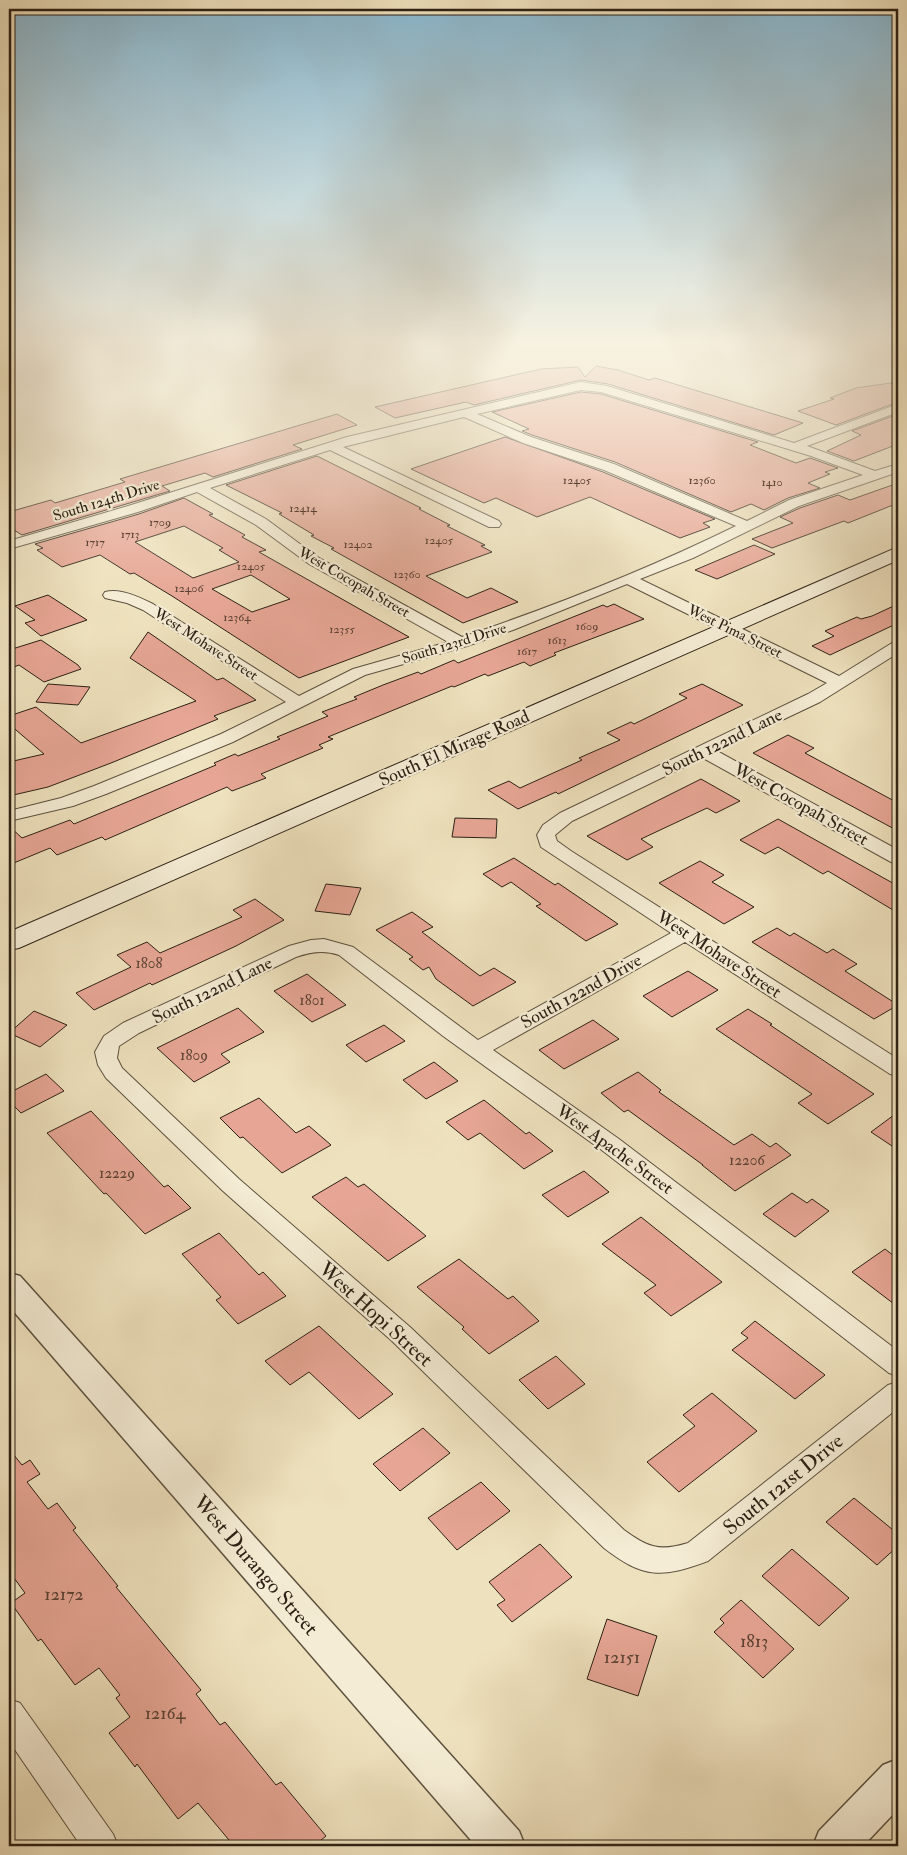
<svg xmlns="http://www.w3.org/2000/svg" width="907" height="1855" font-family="'IM FELL Double Pica',serif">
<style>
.building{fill:#e7a695;stroke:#2c2014;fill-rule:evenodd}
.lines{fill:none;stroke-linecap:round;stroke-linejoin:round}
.minor-casing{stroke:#5c503e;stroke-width:2}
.tertiary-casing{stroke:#5c503e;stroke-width:3}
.secondary-casing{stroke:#2c2014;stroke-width:2}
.minor{fill:#f4ecd4;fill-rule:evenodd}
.tertiary{fill:#f4ecd4;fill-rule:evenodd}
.secondary{fill:#f4ecd4;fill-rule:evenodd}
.labels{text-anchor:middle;stroke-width:4.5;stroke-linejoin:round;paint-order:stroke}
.far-number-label{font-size:12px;fill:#5b4234}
.far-street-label{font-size:15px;fill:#2c2014;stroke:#f4ecd4}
.number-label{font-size:15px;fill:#5b4234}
.street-label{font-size:18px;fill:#2c2014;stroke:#f4ecd4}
.near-number-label{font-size:18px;fill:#5b4234}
.near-street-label{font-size:21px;fill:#2c2014;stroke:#f4ecd4}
</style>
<rect width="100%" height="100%" fill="#eee1bd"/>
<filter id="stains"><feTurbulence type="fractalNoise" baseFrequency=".004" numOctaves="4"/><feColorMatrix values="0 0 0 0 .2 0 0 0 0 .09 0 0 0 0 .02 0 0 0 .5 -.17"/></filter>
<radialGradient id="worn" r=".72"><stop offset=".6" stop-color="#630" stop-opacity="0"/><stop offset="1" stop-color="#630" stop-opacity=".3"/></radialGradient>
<g class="building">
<polygon points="596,366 618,370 649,380 655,378 803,423 774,435 608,384 581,380 474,405 466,402 395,418 375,407 541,369 578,367 585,377"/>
<polygon points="898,382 898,402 836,425 798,411 834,399 830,398 856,388"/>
<polygon points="581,392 601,394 758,442 750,445 796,463 810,458 838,468 825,472 830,474 808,483 820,488 788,498 764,510 751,504 731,512 615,462 532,435 522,431 529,429 492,412"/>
<polygon points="337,414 357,425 293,445 302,449 213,477 205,473 162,486 170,491 22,535 9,527 9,512 51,500 55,503 125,482 120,479"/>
<polygon points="898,414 898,444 854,461 827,451 861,435 852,431"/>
<polygon points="505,437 603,472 715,519 703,523 710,527 680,538 590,497 537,517 496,498 484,503 411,469"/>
<polygon points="317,456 421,508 419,509 450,525 447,526 485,545 481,546 492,552 426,576 467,598 491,588 518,602 463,623 331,549 334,548 311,536 314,535 279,514 282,513 226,485"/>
<polygon points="898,483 898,503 848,523 844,521 772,548 752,539 793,523 780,517 800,508 838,495 850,500"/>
<path d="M 184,498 L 213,514 L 209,515 L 245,535 L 242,537 L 266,550 L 259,552 L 409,637 L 299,678 L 172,596 L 134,573 L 130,574 L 100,555 L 62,567 L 37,550 L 43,548 L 35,544 L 139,514 ZM 184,526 L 223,548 L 219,550 L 239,562 L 193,578 L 135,542 ZM 251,575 L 290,599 L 252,612 L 212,589 Z"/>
<polygon points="754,545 775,554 717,579 695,570"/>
<polygon points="48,595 87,620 41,636 25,623 35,620 15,606"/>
<polygon points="614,604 644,619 554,653 556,655 530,666 524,662 488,676 485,674 454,687 452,686 328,737 333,739 319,745 323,748 261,774 266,778 232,791 227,787 105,840 102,837 57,855 50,848 9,865 9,826 22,838 70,820 74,824 216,765 214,763 235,754 238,756 280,739 277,737 328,716 322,712 357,699 354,697 383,685 418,672 421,674 454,660 458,663 603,605 607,607"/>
<polygon points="898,604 898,623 830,655 812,646 834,636 825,631 857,617 861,619 872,616"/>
<polygon points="148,632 217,680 223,678 256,700 214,716 218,719 111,763 48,787 9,796 9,762 44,754 9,724 9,716 36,707 81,743 196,701 130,658"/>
<polygon points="41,640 78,665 81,669 44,682 19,665 9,669 9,650"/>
<polygon points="48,684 90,687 78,705 36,702"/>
<polygon points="702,684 743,705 558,794 556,792 518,809 488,790 509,781 520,788 582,760 579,758 620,740 607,733 631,722 634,724 687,698 679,694"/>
<polygon points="788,735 814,748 805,753 898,803 898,831 753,753"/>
<polygon points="701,779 740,801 716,813 707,808 641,839 653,847 627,860 587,836"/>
<polygon points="455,818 497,819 496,838 452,837"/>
<polygon points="778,819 898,886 898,913 828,871 823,874 778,847 765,854 740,840"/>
<polygon points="514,858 555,885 558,883 618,924 586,941 536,906 541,904 511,882 502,887 483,874"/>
<polygon points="700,861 724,875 712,882 754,907 724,924 659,883"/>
<polygon points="326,884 361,888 350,915 315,911"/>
<polygon points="255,899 284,920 236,946 152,985 150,983 94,1010 76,993 131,967 117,955 147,942 160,953 242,917 233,910"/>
<polygon points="412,912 433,927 422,932 480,976 494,968 516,982 473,1006 436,979 429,967 423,970 409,959 413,957 376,930"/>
<polygon points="777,928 790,936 794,933 827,953 833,949 857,964 845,971 898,1005 874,1019 752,942"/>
<polygon points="688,971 718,990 672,1017 643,996"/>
<polygon points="307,974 346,1005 312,1022 274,991"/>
<polygon points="238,1008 264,1032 221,1054 230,1062 194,1082 157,1048"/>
<polygon points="748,1009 772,1024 770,1025 874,1094 828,1124 798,1103 812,1094 716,1029"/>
<polygon points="34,1011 67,1025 40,1047 9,1033"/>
<polygon points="593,1020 619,1039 564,1069 539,1050"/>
<polygon points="384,1025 405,1041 366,1062 346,1045"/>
<polygon points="434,1062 458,1081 426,1099 403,1080"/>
<polygon points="638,1072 661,1090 659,1092 734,1145 752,1134 770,1147 776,1143 791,1155 735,1191 702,1165 703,1165 628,1110 624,1112 601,1093"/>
<polygon points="46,1074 64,1091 21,1113 9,1101 9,1093"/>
<polygon points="259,1098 296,1133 309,1126 331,1145 282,1173 243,1137 240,1138 220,1118"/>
<polygon points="484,1100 526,1134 529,1132 553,1151 524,1169 480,1133 468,1140 446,1122"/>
<polygon points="91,1111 164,1187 168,1185 191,1208 145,1234 106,1193 104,1194 47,1133"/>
<polygon points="898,1112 898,1150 871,1132"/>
<polygon points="584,1171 609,1192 568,1217 542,1195"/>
<polygon points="346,1177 358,1187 364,1184 426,1236 388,1261 312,1197"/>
<polygon points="792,1193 807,1203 812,1199 829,1211 795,1237 763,1214"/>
<polygon points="641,1217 722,1282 671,1316 644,1293 656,1285 602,1244"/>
<polygon points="219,1233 259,1275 263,1272 286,1296 238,1324 216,1300 221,1297 182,1254"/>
<polygon points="885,1249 898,1259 898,1307 852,1272"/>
<polygon points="459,1259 508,1299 513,1296 539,1321 489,1354 462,1329 464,1327 417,1287"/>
<polygon points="755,1321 825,1375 795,1399 732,1350 748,1338 741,1333"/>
<polygon points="319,1326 393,1394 359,1419 309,1372 290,1385 265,1361"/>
<polygon points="556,1356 585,1384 548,1409 519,1380"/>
<polygon points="712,1393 757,1431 679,1492 647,1462 695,1426 683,1415"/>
<polygon points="423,1428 450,1453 400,1491 373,1464"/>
<polygon points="9,1449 22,1465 30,1460 40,1474 27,1482 48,1509 57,1503 76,1528 73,1530 118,1586 116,1587 201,1690 196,1694 220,1725 225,1722 276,1785 281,1782 326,1836 314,1846 234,1846 198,1803 178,1819 137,1764 135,1767 109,1733 130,1717 116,1698 120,1695 99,1668 75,1685 41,1639 38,1641 11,1603 25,1593 9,1571"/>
<polygon points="481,1482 510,1511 457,1550 428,1518"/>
<polygon points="854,1498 898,1534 898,1546 877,1565 826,1522"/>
<polygon points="540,1544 572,1577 512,1622 497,1605 505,1600 489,1582"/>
<polygon points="792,1549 849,1598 819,1626 762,1576"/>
<polygon points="741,1600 794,1649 763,1678 714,1632 724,1623 720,1619"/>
<polygon points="607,1619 657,1636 638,1696 587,1679"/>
</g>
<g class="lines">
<g class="minor-casing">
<g id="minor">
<path d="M 581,382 L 607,386 L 794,443 L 898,404 L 898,412 L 807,446 L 875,471 L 898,464 L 898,472 L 799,506 L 693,558 L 640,579 L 839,676 L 892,643 L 898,641 L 898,653 L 820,702 L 717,751 L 898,850 L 898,864 L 891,862 L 703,758 L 572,821 L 555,835 L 557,841 L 571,851 L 898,1059 L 898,1076 L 890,1074 L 685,942 L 493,1050 L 619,1139 L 898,1351 L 898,1376 L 889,1373 L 603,1151 L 443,1036 L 339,955 C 324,950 311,952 296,957 L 139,1033 L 119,1046 L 117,1058 L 122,1068 L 239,1179 L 410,1327 L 624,1530 C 647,1547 659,1552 688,1543 L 888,1385 L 898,1382 L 898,1408 L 708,1561 C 662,1578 644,1579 604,1548 L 392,1341 L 223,1191 L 106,1078 L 98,1065 L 95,1052 L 104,1036 L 123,1023 L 289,946 L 311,940 L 324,939 L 353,947 L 478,1040 L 671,933 L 541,847 L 537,835 L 543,825 L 560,813 L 808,694 L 827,683 L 627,584 L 513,630 L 467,646 L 365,675 L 233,742 L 106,794 L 73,806 L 9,821 L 9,811 L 61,798 L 94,786 L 221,734 L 286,702 L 143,610 L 127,603 L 105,598 L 103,595 L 105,592 C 120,588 139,597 153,604 L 299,696 L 353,669 L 448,642 L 309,564 L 256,525 L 197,492 L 138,512 L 9,549 L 9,541 L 128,506 L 347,437 ZM 581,390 L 601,392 L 811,456 L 863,475 L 789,500 L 747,521 L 614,464 L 531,437 L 477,414 ZM 464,417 L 523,443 L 604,470 L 736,526 C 648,569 555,606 462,637 L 319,558 L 266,519 L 210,488 L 330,450 L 489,527 L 499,527 L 501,524 L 499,521 L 343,447 Z"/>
<polygon points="9,1699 20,1703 113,1834 118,1846 81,1846 9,1741"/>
</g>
</g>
<g class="tertiary-casing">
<g id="tertiary">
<polygon points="9,1273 20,1276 519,1831 525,1846 476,1846 9,1306"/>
<polygon points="898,1759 898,1809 863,1846 813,1846 819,1831 883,1765"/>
</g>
</g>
<g class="secondary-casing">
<polygon id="secondary" points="898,547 898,560 19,948 9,950 9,932"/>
</g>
<use href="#minor" class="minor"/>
<use href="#tertiary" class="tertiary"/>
<use href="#secondary" class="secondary"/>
</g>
<linearGradient id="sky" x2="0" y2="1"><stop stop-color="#88b8d1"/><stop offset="0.57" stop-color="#f7f2e1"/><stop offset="1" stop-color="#f7f2e1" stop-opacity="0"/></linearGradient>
<rect width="907" height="599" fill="url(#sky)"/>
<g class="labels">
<g class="far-number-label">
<text x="577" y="484">12405</text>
<text x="702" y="484">12360</text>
<text x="772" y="486">1410</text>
<text x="303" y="512">12414</text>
<text x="160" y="526">1709</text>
<text x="130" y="538">1713</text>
<text x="439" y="544">12405</text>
<text x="95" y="546">1717</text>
<text x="358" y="548">12402</text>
<text x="251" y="570">12405</text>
<text x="407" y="578">12360</text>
<text x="189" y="592">12406</text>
<text x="237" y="621">12364</text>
<text x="587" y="630">1609</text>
<text x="342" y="633">12355</text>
<text x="557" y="644">1613</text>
<text x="527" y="655">1617</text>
</g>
<g class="far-street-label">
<text transform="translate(106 500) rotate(-17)" y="5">South 124th Drive</text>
<text transform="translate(354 582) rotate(30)" y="5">West Cocopah Street</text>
<text transform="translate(735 631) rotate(26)" y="5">West Pima Street</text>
<text transform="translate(454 643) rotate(-17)" y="5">South 123rd Drive</text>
<text transform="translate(206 644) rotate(33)" y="5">West Mohave Street</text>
</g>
<g class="number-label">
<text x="149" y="968">1808</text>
<text x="312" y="1005">1801</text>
<text x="194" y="1060">1809</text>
<text x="747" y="1165">12206</text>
<text x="117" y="1178">12229</text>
</g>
<g class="street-label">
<text transform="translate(722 742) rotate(-26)" y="6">South 122nd Lane</text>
<text transform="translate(454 748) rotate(-24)" y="6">South El Mirage Road</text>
<text transform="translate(801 804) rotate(29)" y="6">West Cocopah Street</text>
<text transform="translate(719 954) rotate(33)" y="6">West Mohave Street</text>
<text transform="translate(212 990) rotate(-26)" y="6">South 122nd Lane</text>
<text transform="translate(581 991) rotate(-29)" y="6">South 122nd Drive</text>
<text transform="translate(615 1149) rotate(36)" y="6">West Apache Street</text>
</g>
<g class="near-number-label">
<text x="64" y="1600">12172</text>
<text x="754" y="1647">1813</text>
<text x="622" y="1663">12151</text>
<text x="165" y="1719">12164</text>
</g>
<g class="near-street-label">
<text transform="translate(376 1314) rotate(42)" y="7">West Hopi Street</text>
<text transform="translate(783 1484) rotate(-39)" y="7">South 121st Drive</text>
<text transform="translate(256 1565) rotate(49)" y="7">West Durango Street</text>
</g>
</g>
<rect width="907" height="1855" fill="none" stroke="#eee1bd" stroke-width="30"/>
<rect x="10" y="10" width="887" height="1835" fill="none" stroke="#2c2014" stroke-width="2.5"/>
<rect x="15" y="15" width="877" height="1825" fill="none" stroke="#2c2014"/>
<rect width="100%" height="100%" filter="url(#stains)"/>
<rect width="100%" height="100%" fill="url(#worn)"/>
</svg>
